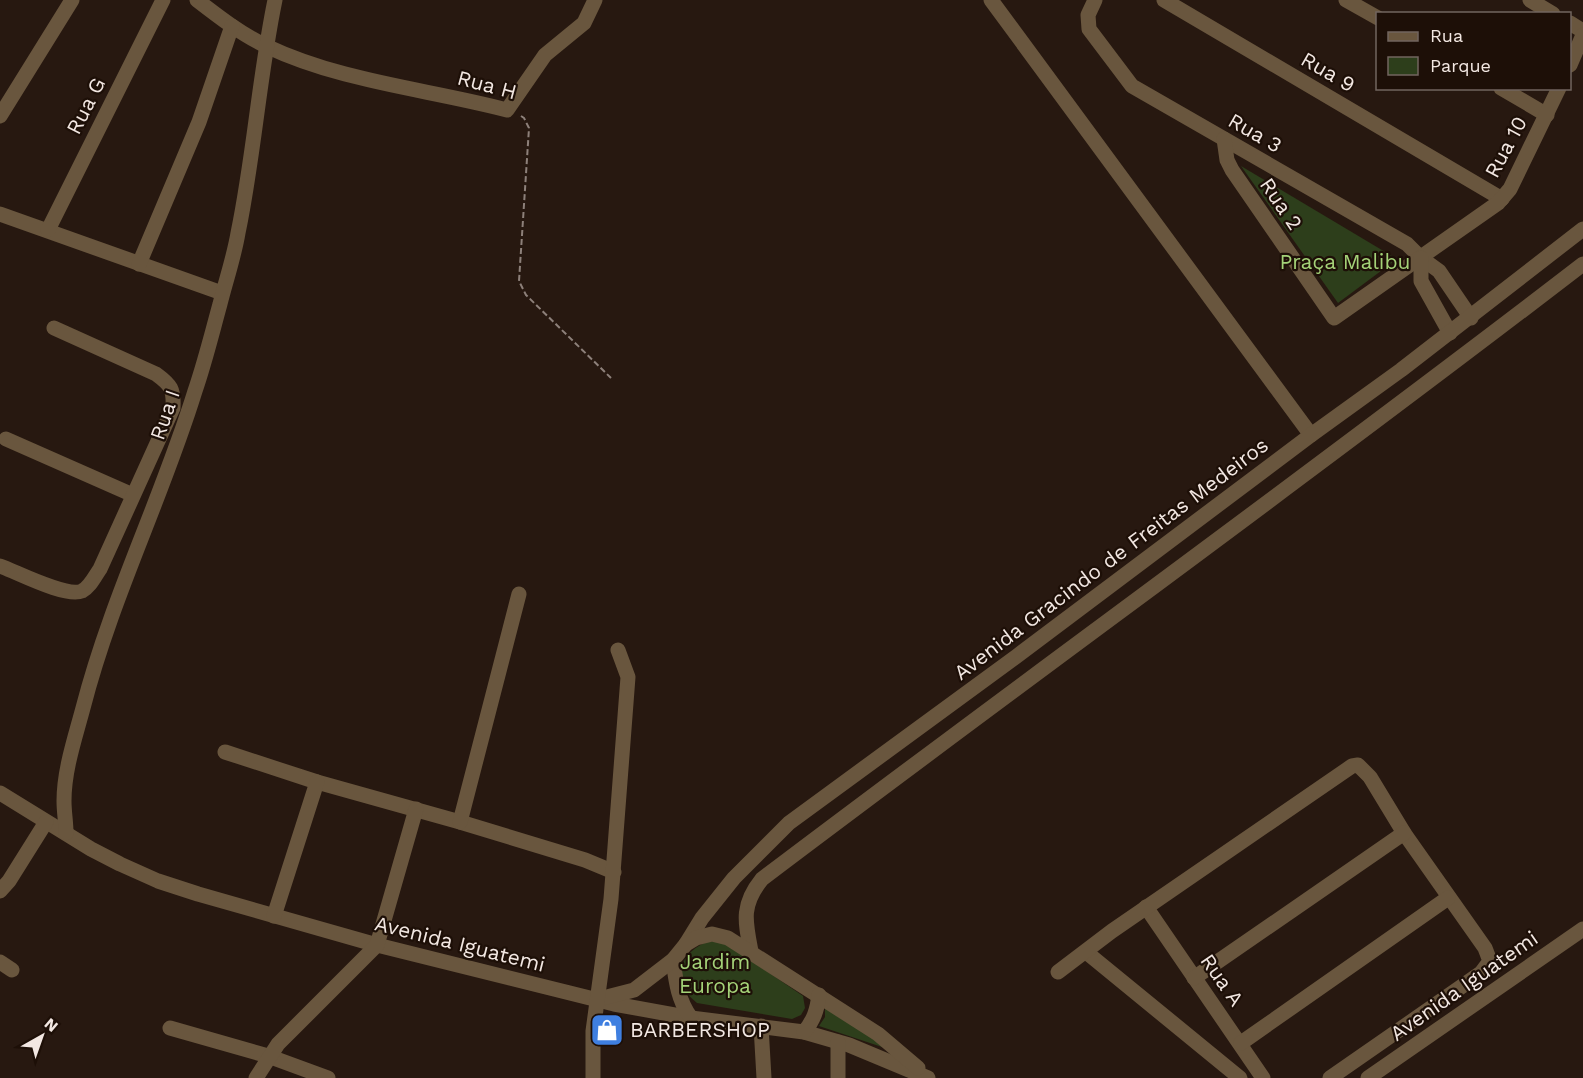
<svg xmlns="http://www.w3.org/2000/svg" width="1583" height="1078" font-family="'Work Sans',sans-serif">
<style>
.green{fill:#2d3e1b}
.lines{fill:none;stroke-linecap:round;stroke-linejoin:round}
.path{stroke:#8d807a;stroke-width:2;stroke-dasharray:6 3;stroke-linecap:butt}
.street{stroke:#69563e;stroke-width:15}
.labels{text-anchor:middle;stroke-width:4.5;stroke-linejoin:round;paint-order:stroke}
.street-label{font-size:21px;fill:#f2e7e2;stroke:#1d0f07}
.park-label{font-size:21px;fill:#a4d278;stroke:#1d0f07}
.poi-label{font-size:21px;fill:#f2e7e2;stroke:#1d0f07;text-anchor:start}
</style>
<rect width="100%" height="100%" fill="#271810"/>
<g class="green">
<polygon points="1241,166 1397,259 1338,303"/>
<path d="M 710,941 L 724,942 L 803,996 L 805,1008 L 801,1015 L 792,1019 L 697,1003 C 669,982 679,951 710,941 Z"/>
<polygon points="825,1007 894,1051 819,1026 825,1017"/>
</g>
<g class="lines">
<polyline class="path" points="521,116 524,118 529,128 519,281 526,295 611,378"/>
<g class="street">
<path d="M 197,0 C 219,17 241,34 266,46 C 342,82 427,89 507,110 L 545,55 L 584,23 L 595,0"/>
<polyline points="991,0 1311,435"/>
<polyline points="1095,0 1088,15 1089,29 1132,86 1407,244 1421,258 1439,271 1471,318"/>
<polyline points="1164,0 1502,199"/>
<polyline points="1346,0 1378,18"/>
<polyline points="1530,0 1553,14"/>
<polyline points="1570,23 1583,31"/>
<polyline points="1570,65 1583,35"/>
<polyline points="1501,88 1547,115"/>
<polyline points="0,116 72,0"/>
<polyline points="1224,139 1227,160 1232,170 1334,318 1498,203 1510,189 1559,88"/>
<polyline points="0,214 222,293"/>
<polyline points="48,230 163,0"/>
<polyline points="1421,258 1421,281 1450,333"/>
<polyline points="139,264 199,122 232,26"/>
<polyline points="6,439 133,495"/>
<path d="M 0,566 C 17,572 66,598 82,591 C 90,587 95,576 100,569 L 173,408 C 174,389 171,385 156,374 L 54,328"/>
<polyline points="225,752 317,782 460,822 585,860 614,872"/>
<polyline points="0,793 91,849 120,864 158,881 198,894 377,945 614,1004 691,1018 804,1032 849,1045 928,1078"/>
<polyline points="460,822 519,594"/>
<path d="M 66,833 C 66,822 64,812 64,801 C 64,770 75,738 83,708 C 111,599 162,498 195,391 C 205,362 212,333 220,304 C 226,280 234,257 238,233 C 254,156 259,77 275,0"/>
<polyline points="0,891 9,881 46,822"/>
<polyline points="1146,907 1263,1078"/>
<polyline points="274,916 317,782"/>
<polyline points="686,944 702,918 734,878 789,823 1017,656 1311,435 1401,370 1583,229"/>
<path d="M 751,951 C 745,921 741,905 762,879 C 1034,673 1312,473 1583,264"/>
<polyline points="1086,952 1240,1078"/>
<path d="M 673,960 C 676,982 678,1000 691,1018"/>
<polyline points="0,962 12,970"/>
<polyline points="1058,972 1112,931 1352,766 1358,765 1370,777 1404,833 1485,948 1490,961 1481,973 1330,1078"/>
<polyline points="1194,978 1404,833"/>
<polyline points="599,999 634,990 673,960 686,944 696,938 712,934 728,938 878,1034 918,1068"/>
<polyline points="761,1026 764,1078"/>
<polyline points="170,1028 268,1056 328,1078"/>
<path d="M 804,1032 C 814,1020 817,1010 819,995"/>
<polyline points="838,1042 838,1078"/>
<polyline points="1241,1043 1448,898"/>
<polyline points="256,1078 278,1044 377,945 416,809"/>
<polyline points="593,1078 593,1031 611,899 628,677 618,650"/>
<polyline points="1368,1078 1583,929"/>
</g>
</g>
<defs>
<g id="shop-square" transform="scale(1.725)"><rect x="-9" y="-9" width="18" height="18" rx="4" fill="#3f7fe0" stroke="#1d0f07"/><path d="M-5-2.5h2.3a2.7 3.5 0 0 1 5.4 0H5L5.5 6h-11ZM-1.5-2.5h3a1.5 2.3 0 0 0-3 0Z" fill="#fff"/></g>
</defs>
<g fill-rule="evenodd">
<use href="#shop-square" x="607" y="1030"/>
</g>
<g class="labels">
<g class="street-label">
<text transform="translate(1328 72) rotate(30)" y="7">Rua 9</text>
<text transform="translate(487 85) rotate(15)" y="7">Rua H</text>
<text transform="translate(86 106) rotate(-63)" y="7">Rua G</text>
<text transform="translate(1255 133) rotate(30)" y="7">Rua 3</text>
<text transform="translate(1506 147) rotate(-62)" y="7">Rua 10</text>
<text transform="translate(1281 204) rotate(56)" y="7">Rua 2</text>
<text transform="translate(165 415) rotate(-71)" y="7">Rua I</text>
<text transform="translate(1111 559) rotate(-37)" y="7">Avenida Gracindo de Freitas Medeiros</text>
<text transform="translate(460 944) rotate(14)" y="7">Avenida Iguatemi</text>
<text transform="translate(1222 980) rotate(55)" y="7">Rua A</text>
<text transform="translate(1464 986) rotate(-35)" y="7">Avenida Iguatemi</text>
</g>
<g class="park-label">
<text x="1345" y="269">Praça Malibu</text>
<text x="715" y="969">Jardim<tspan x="715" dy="24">Europa</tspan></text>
</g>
<g class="poi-label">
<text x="630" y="1037">BARBERSHOP</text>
</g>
</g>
<rect x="1376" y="12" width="195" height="78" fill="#1d0f07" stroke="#72655f" stroke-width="1.5"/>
<rect x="1388" y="32" width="30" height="9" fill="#69563e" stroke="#72655f" stroke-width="1.5"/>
<text x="1430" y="42" font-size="18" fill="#f2e7e2">Rua</text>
<rect x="1388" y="57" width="30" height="18" fill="#2d3e1b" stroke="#72655f" stroke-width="1.5"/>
<text x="1430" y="72" font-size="18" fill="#f2e7e2">Parque</text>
<g transform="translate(42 1036) rotate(40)" stroke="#1d0f07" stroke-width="4.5" paint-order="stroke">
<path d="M0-4.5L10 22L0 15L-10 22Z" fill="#f2e7e2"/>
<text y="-9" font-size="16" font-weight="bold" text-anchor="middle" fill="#f2e7e2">N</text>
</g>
</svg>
